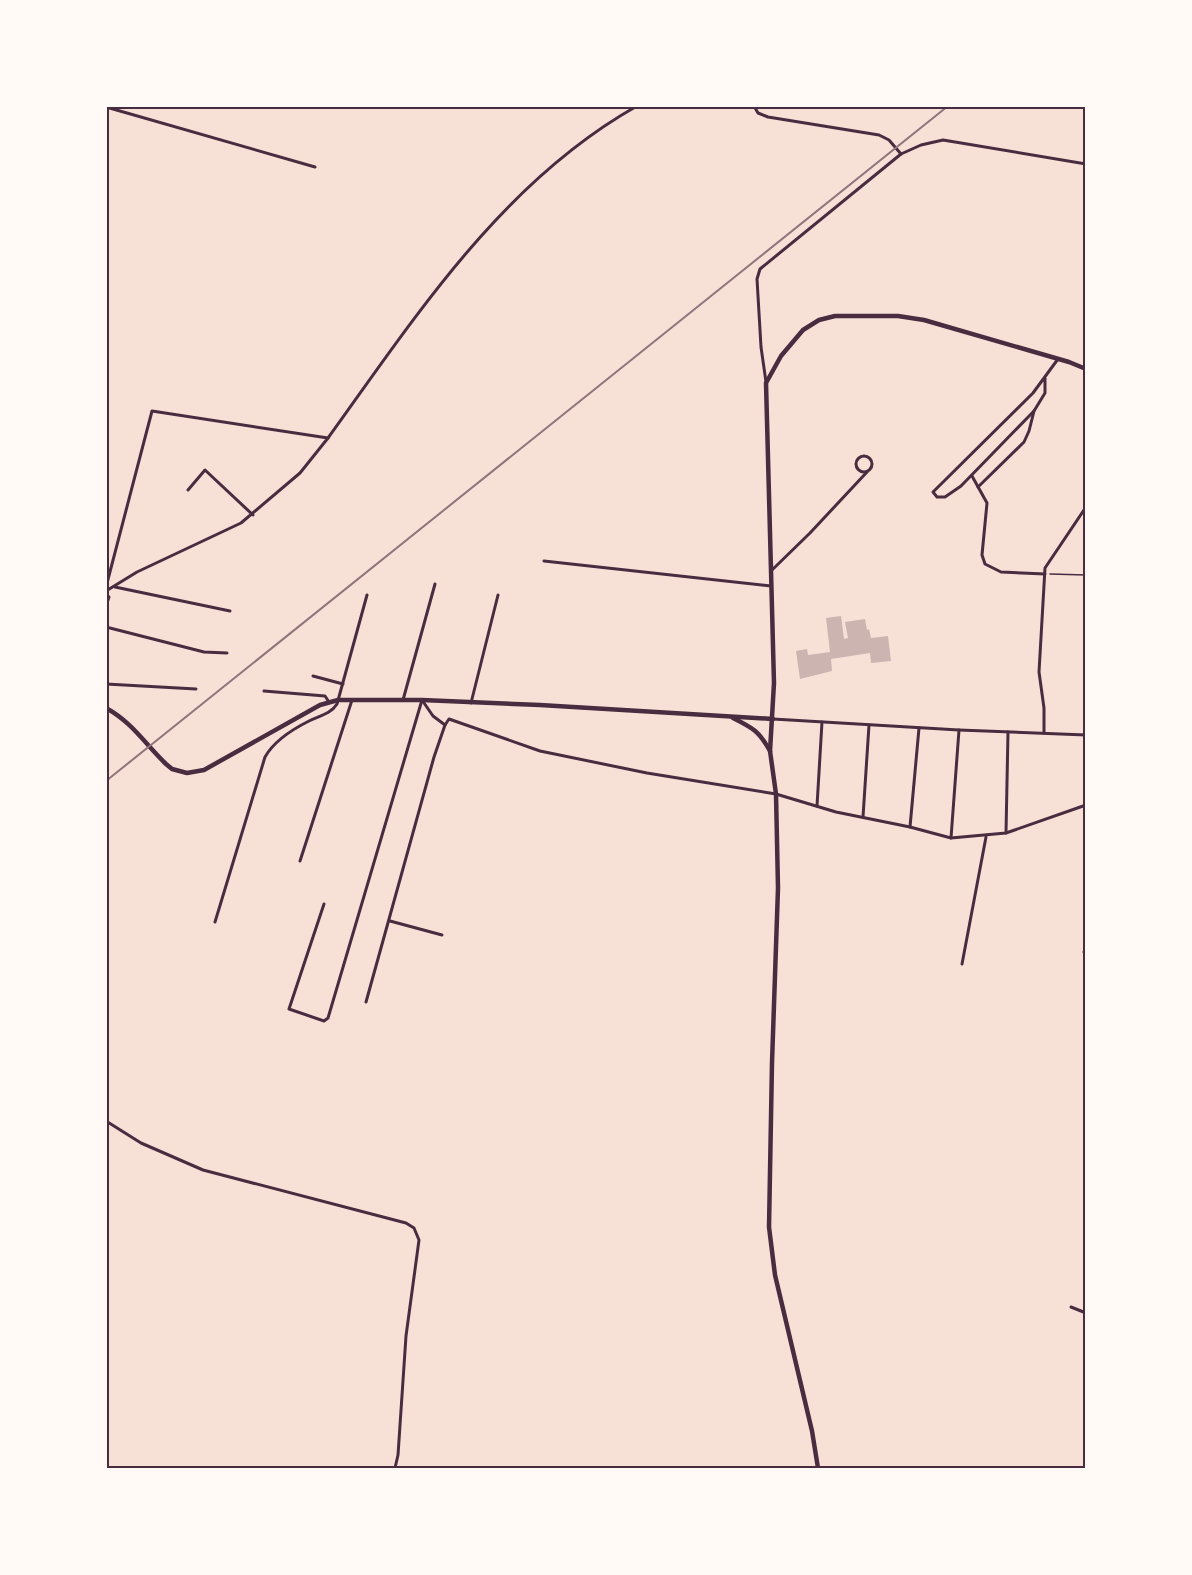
<svg xmlns="http://www.w3.org/2000/svg" width="1192" height="1575" font-family="Lato,sans-serif">
<style>
.building{fill:#ccb4b1}
.lines{fill:none;stroke-linecap:round;stroke-linejoin:round}
.path{stroke:#4a2c40;stroke-width:1.5}
.minor{stroke:#4a2c40;stroke-width:3}
.tertiary{stroke:#4a2c40;stroke-width:4.5}
.rail{stroke:#8f747c;stroke-width:2}
.neatline{fill:none;stroke:#4a2c40;stroke-width:2}
</style>
<rect width="100%" height="100%" fill="#f7e1d7"/>
<polygon class="building" points="841,616 844,639 848,638 845,622 865,619 867,630 869,629 871,638 888,636 891,661 871,663 870,653 831,659 832,671 800,679 796,651 807,649 808,655 830,652 826,618"/>
<g class="lines">
<polyline class="path" points="1050,574 1086,575"/>
<g class="minor">
<polyline points="754,106 758,113 768,117 879,135 889,140 901,154"/>
<polyline points="106,107 315,167"/>
<polyline points="1045,378 1045,393 1034,411 961,486 945,497 937,497 933,492 1033,393 1058,359"/>
<polyline points="766,382 761,347 757,279 760,269 901,154 921,145 943,140 1086,164"/>
<path d="M 328,438 C 416,316 502,182 637,106"/>
<circle cx="864" cy="464" r="8"/>
<polyline points="972,476 987,503 982,555 985,564 1001,572 1045,574"/>
<polyline points="978,487 1024,442 1029,431 1034,411"/>
<polyline points="188,490 205,470 253,515"/>
<polyline points="544,561 771,586"/>
<polyline points="772,570 810,533 867,472"/>
<polyline points="106,587 152,411 328,438 300,473 241,523 137,572 106,591"/>
<polyline points="115,587 230,611"/>
<polyline points="106,594 109,597 106,606"/>
<polyline points="106,627 204,652 227,653"/>
<polyline points="313,676 343,684"/>
<polyline points="106,684 196,689"/>
<polyline points="264,691 325,696 329,702"/>
<polyline points="403,700 435,584"/>
<polyline points="471,703 498,595"/>
<polyline points="773,719 959,730 1086,735"/>
<polyline points="445,725 449,719 540,751 647,773 776,794 836,812 910,827 951,838 1006,833 1086,805"/>
<polyline points="1044,733 1044,708 1039,672 1045,568 1086,507"/>
<polyline points="817,806 822,722"/>
<polyline points="863,817 869,725"/>
<polyline points="910,827 919,728"/>
<polyline points="1006,833 1008,732"/>
<polyline points="951,838 959,730"/>
<polyline points="300,861 352,700"/>
<polyline points="324,904 289,1009 324,1021 328,1018 422,700"/>
<polyline points="390,921 442,935"/>
<path d="M 215,922 L 265,757 C 274,741 293,729 309,721 C 319,716 331,714 337,704 L 367,595"/>
<polyline points="1084,952 1086,946"/>
<polyline points="962,964 986,837"/>
<polyline points="366,1002 434,757 445,725 433,716 422,700"/>
<polyline points="106,1121 141,1143 203,1170 406,1223 414,1228 419,1240 406,1336 398,1455 395,1468"/>
<polyline points="1071,1307 1086,1313"/>
</g>
<g class="tertiary">
<path d="M 106,708 C 133,723 145,744 166,764 L 172,769 L 187,773 L 204,770 L 320,705 L 338,700 L 422,700 L 540,705 L 773,719"/>
<path d="M 733,718 C 753,728 759,731 770,751"/>
<polyline points="818,1468 812,1431 775,1275 769,1227 772,1063 778,888 776,794 770,751 774,683 766,383 781,356 803,330 819,320 835,316 898,316 924,320 1069,362 1086,369"/>
</g>
<polyline class="rail" points="106,781 948,106"/>
</g>
<rect width="1192" height="1575" fill="none" stroke="#fffaf5" stroke-width="216"/>
<rect x="108" y="108" width="976" height="1359" class="neatline"/>
</svg>
